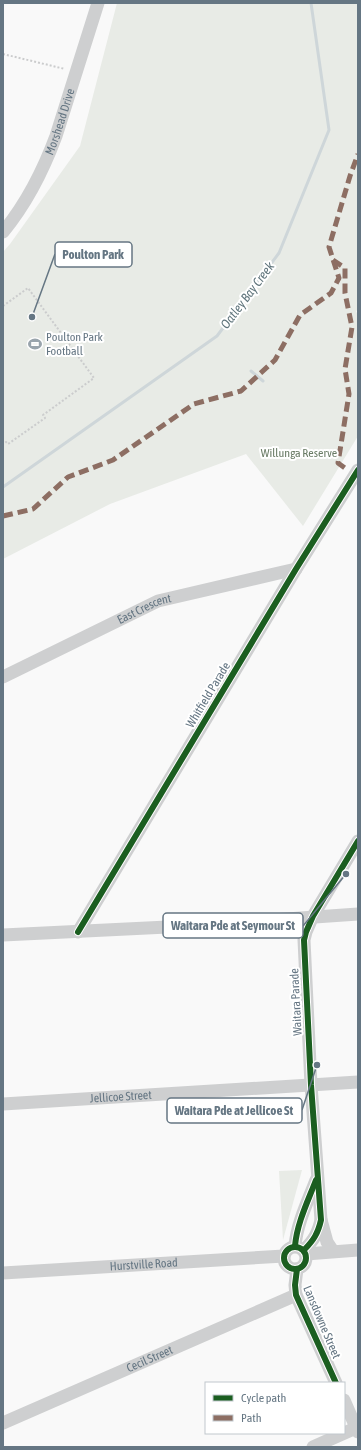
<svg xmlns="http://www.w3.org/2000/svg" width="361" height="1450" font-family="'Asap Condensed',sans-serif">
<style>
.green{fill:#e8ebe6}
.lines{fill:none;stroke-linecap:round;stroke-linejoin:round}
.stream{stroke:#ced6d9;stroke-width:3}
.path{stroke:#cbcccd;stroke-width:2;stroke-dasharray:2 2;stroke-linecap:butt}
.minor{stroke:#cecfd0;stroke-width:13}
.quiet{stroke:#8d6e63;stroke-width:5;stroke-dasharray:10 5;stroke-linecap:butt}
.cycleway-casing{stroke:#fff;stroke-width:8}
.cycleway{stroke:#1b5e20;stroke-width:6}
.labels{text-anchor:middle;stroke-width:4;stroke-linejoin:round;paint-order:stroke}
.street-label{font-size:12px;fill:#657683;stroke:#fff}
.poi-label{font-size:12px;fill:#657683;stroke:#fff;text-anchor:start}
.park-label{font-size:12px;fill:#687a64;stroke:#fff}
.water-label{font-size:13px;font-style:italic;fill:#60757c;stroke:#fff}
.leader{fill:none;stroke:#657683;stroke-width:1.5}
.callout-dot{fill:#657683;stroke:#fff;stroke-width:1.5}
.callout{fill:#fff;stroke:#657683;stroke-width:1.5}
.callout-label{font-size:13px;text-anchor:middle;font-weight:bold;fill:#657683}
</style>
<rect width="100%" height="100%" fill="#f9f9f9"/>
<g class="green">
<polygon points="117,3 358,3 358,308 356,312 358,313 358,436 303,526 246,454 110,504 3,559 3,252 10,244 80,146"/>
<polygon points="302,1170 283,1240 279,1171"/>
</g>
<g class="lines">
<g class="stream">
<polyline points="251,371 263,381"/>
<polyline points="3,487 217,336 279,253 329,130 311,3"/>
</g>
<g class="path">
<polyline points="3,54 65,69"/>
<polyline points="3,306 28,288 94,378 43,415 45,418 8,444 6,442 3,444"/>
</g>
<g class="minor">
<path id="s1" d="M 3,232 C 27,203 43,171 56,136 L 98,3"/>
<path id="s2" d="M 3,677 L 158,601 L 296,569"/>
<polyline points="78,932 296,569 358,470"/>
<polyline points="3,935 188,926 358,914"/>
<path id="s3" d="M 3,1104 L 358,1082"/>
<polyline points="321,1220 327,1242 333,1251"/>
<path d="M 295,1246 C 297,1223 308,1201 316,1180"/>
<circle cx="295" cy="1258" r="11"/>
<path d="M 304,1250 C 314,1240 318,1233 321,1220 L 311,1085 L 304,940 L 306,932 L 313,916 L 358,841"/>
<polyline points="306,1254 358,1250"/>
<polyline points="297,1269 295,1285 296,1295 336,1383"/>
<path id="s4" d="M 3,1273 L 284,1256"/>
<polyline points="344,1400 358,1432"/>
<path id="s5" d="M 3,1423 L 296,1295"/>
<polyline points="313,1447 358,1427"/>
</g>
<g class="quiet">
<polyline points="333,260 345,268 345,293 352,327 345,369 349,394 338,463 345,468"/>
<polyline points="3,516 33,509 68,477 113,460 194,404 241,391 275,360 300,315 331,293 339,278 329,247 350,176 358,154"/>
</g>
<g class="cycleway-casing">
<g id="cycleway">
<polyline points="78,932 296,569 358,470"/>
<path d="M 295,1246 C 297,1223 308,1201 316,1180"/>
<circle cx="295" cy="1258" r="11"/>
<path d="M 304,1250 C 314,1240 318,1233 321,1220 L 311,1085 L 304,940 L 306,932 L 313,916 L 358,841"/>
<polyline points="297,1269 295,1285 296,1295 336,1383"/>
</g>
</g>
<use href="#cycleway" class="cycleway"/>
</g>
<defs>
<g id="stadium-bare" transform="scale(1.08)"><path d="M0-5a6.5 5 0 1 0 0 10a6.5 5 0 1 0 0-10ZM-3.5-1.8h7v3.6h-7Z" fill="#99a4ac" stroke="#fff" stroke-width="2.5" paint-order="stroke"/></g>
</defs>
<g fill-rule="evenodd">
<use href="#stadium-bare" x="35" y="344"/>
</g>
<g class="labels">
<g class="street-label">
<text dy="4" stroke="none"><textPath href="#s1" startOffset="125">Morshead Drive</textPath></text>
<text dy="4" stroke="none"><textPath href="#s2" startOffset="157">East Crescent</textPath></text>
<text transform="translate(208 695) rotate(-59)" y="4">Whitfield Parade</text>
<text transform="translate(296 1002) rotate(-93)" y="4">Waitara Parade</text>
<text dy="4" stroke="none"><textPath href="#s3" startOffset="118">Jellicoe Street</textPath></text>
<text dy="4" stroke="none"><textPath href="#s4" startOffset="141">Hurstville Road</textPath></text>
<text transform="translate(322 1322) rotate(67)" y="4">Lansdowne Street</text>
<text dy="4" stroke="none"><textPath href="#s5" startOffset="160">Cecil Street</textPath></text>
</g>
<g class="poi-label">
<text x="46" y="341">Poulton Park<tspan x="46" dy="14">Football</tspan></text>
</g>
<g class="park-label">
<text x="299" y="457">Willunga Reserve</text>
</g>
<g class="water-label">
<text transform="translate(247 295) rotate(-53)" y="5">Oatley Bay Creek</text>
</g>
</g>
<path class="leader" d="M32 317L55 254M346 874L303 926M317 1065L302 1110"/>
<g class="callout-dot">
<circle cx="32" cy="317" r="4"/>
<circle cx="346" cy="874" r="4"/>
<circle cx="317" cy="1065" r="4"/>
</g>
<g class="callout">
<rect x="55" y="242" width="77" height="25" rx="4"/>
<rect x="163" y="913" width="140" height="25" rx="4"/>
<rect x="167" y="1098" width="135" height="25" rx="4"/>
</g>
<g class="callout-label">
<text x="93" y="259">Poulton Park</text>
<text x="233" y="930">Waitara Pde at Seymour St</text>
<text x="234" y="1115">Waitara Pde at Jellicoe St</text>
</g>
<rect width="361" height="1450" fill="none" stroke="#657683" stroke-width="8"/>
<rect x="205" y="1382" width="140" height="52" fill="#ffffff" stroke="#c1c8cd"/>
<rect x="213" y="1395" width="20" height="6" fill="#1b5e20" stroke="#c1c8cd"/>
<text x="241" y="1402" font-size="12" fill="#657683">Cycle path</text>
<rect x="213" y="1415" width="20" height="6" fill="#8d6e63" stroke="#c1c8cd"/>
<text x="241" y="1422" font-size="12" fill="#657683">Path</text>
</svg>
